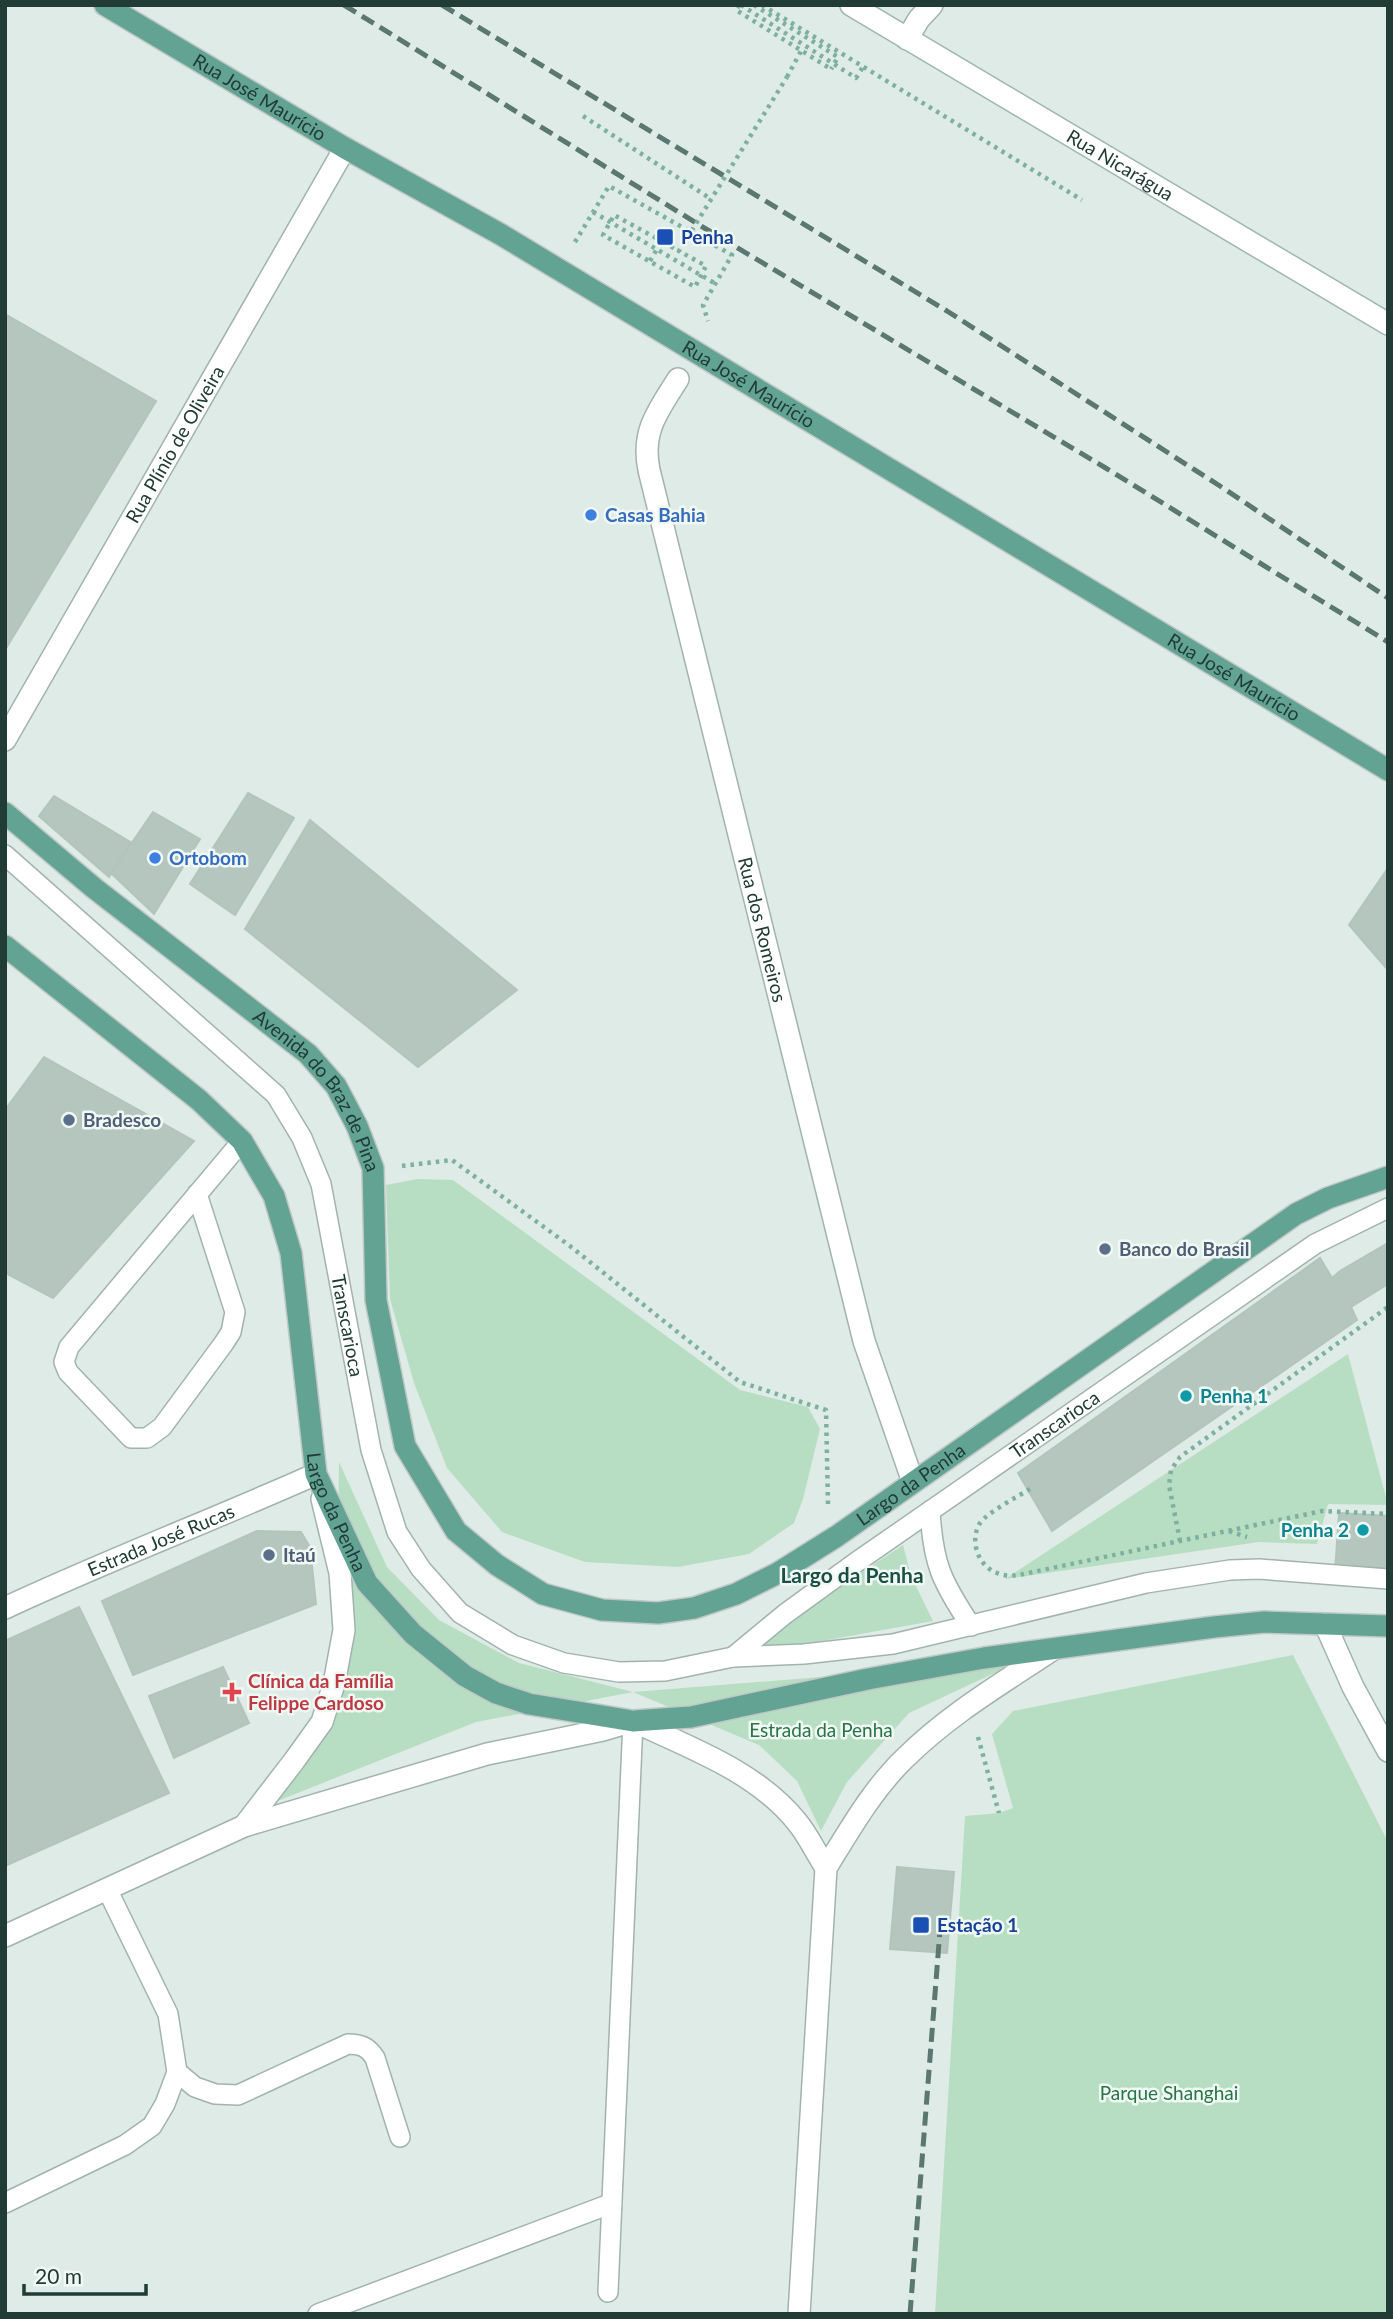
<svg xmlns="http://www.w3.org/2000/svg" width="1393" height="2319" font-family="Lato,sans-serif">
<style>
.green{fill:#b7dec2}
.building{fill:#b5c6bf;stroke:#b2c5bd;stroke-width:2}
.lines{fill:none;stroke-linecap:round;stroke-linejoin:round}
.service-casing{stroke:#a2b3ad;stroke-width:22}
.pedestrian-casing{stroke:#a2b3ad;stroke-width:24}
.minor-casing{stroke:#a2b3ad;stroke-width:24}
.tertiary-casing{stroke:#a2b3ad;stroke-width:24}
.secondary-casing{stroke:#9eb7af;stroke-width:24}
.primary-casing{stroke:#c1c8c6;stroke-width:24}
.path{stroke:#7eb0a1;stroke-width:4.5;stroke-dasharray:3.5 5;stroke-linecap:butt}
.service{stroke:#fff;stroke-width:19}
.pedestrian{stroke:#fff;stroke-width:21}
.minor{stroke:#fff;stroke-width:21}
.tertiary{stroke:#fff;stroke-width:21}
.secondary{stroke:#fff;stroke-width:21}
.primary{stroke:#62a393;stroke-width:21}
.rail{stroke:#5a7870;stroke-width:5;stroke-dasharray:14 7;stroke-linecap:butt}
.path-bridge{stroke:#7eb0a1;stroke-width:4.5;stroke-dasharray:3.5 5;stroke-linecap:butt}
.transit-dot{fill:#1a4fb4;stroke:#f0f8f4;stroke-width:2.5}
.shop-dot{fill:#3f7fe0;stroke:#f0f8f4;stroke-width:2.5}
.service-dot{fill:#5c6f8a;stroke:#f0f8f4;stroke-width:2.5}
.culture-dot{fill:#0f9aa8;stroke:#f0f8f4;stroke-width:2.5}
.health-dot{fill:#e0444e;stroke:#f0f8f4;stroke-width:2.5}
.labels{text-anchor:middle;stroke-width:5;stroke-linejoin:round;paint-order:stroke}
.street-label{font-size:19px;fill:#203c35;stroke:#f0f8f4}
.transit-label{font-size:19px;font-weight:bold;fill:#164399;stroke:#f0f8f4;text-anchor:start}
.shop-label{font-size:19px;font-weight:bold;fill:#366cbe;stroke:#f0f8f4;text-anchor:start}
.service-label{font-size:19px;font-weight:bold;fill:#4e5e75;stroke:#f0f8f4;text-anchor:start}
.culture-label{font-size:19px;font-weight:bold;fill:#0d838f;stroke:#f0f8f4;text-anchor:start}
.health-label{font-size:19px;font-weight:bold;fill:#be3a42;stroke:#f0f8f4;text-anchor:start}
.park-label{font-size:19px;fill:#287447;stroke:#f0f8f4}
.neighbourhood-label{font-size:21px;font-weight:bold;fill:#1b4f43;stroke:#f0f8f4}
</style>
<rect width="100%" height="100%" fill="#dfebe6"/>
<g class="green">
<polygon points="418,1179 453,1180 740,1390 808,1407 820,1429 803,1499 794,1523 749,1554 678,1567 585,1562 502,1532 447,1468 414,1383 390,1299 386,1185"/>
<polygon points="1348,1354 1388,1505 1328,1504 1317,1544 1259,1542 1005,1579"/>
<polygon points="339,1462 387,1567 439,1620 519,1663 633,1692 1020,1661 909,1713 847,1782 821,1831 797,1781 759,1745 633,1692 476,1722 275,1802 318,1731 337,1621"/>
<polygon points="903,1545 911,1576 933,1621 733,1657"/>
<polygon points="1293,1655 1388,1842 1388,2314 935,2314 965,1816 999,1813 1013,1808 992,1734 1013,1711"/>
</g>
<g class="building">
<polygon points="5,314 156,401 5,650"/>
<polygon points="248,793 294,818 235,915 190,884"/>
<polygon points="54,796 132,843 109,877 39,816"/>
<polygon points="153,812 200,839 154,914 111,873"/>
<polygon points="310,820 517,990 418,1067 245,929"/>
<polygon points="1388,868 1388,970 1349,925"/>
<polygon points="44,1057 194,1141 53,1298 9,1275 5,1271 5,1110"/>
<polygon points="1388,1243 1388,1284 1351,1307 1357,1320 1052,1531 1018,1473 1320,1258 1332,1278 1340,1271"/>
<polygon points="1339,1513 1388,1516 1388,1576 1335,1572"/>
<polygon points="257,1531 301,1532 310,1547 316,1604 133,1675 102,1601"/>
<polygon points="79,1607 169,1793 5,1866 5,1641"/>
<polygon points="223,1667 249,1723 174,1758 149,1696"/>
<polygon points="897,1867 954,1872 947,1953 890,1949"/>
</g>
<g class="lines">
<g class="service-casing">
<g id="service">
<path id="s1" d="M 5,855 L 276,1095 L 302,1138 L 321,1184 L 371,1450 L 397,1532 L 421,1569 L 460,1613 L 513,1645 L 564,1663 L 619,1672 L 665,1671 L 733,1657 L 804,1654 L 893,1644 L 1146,1583 L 1230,1570 L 1259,1569 L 1388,1579"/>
<polyline points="197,1194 235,1312 231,1332 224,1343 162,1427 147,1438 131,1438 68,1372 64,1362 69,1347 242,1141"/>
<path d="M 930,1511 C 933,1565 942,1582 971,1626"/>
<path id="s2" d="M 733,1657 L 785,1614 L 858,1561 L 1315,1244 L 1388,1208"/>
<path d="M 177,2072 L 195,2087 L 215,2094 L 238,2095 L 348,2044 C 361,2044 368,2047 375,2058 L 400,2137"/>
<polyline points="5,2203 125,2145 152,2126 165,2104 177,2072 168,2014 107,1889"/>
<polyline points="608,2292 633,1721"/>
<polyline points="318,2314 610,2204"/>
</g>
</g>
<g class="pedestrian-casing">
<g id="pedestrian">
<path id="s3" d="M 678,379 C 658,411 641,431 649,470 L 864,1341 L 913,1482"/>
<path id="s4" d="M 5,740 L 345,148"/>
</g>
</g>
<g class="minor-casing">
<g id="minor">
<polyline points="907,39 919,19 932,5"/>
<path id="s5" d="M 5,1608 C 108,1560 213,1520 316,1474"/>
<polyline points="1325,1624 1353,1687 1388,1751"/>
<path d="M 633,1721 C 690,1748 756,1771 797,1822 C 808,1835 816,1853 826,1868"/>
<path d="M 799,2314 L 826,1868 C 849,1831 872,1790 904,1759 C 948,1715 1001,1684 1052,1650"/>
</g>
</g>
<g class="tertiary-casing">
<g id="tertiary">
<polyline points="244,1826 487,1754 603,1730 633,1721"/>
<polyline points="5,1936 244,1826 294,1761 322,1722 334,1684 344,1630 340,1573 322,1499"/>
</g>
</g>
<g class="secondary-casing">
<g id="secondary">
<path id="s6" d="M 851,5 L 1388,324"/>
</g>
</g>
<g class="primary-casing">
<g id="primary">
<path id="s7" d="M 105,5 L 345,148 L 500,234 L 1388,770"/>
<path id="s8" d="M 5,813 L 94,888 L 308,1054 L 336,1086 L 357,1126 L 373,1168 L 376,1300 L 405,1446 L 456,1531 L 497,1565 L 543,1594 L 602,1610 L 658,1613 L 694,1608 L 736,1594 L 778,1573 L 837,1536 L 1296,1214 L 1328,1198 L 1388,1177"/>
<path id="s9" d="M 5,946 L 199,1100 L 242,1141 L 274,1196 L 291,1253 L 316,1474 L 367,1583 L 413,1634 L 465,1676 L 496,1693 L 529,1704 L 633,1721 L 691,1717 L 868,1679 L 984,1658 L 1214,1627 L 1264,1622 L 1388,1626"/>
</g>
</g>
<g class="path">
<polyline points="739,5 736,10 831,69"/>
<polyline points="741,5 856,78 863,67"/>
<polyline points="762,5 1082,200"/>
<polyline points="787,77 801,51"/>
<polyline points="583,116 711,199"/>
<polyline points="593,212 716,284"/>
<polyline points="656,238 679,251"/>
<polyline points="575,242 609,186 732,255 703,305 708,321"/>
<polyline points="650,261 657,249"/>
<polyline points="402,1166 452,1160 570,1246 740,1382 826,1410 828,1505"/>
<path d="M 1030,1489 C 1017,1497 988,1512 980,1523 C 969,1541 978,1566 997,1573 C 1004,1576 1012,1576 1019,1575 L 1322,1511 L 1388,1514"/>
<polyline points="1229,1531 1247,1537"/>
<polyline points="1180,1541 1169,1485 1171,1470 1180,1457 1388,1307"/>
<polyline points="978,1737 999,1813"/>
</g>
<use href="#service" class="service"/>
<use href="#pedestrian" class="pedestrian"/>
<use href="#minor" class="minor"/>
<use href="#tertiary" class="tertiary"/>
<use href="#secondary" class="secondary"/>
<use href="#primary" class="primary"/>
<g class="rail">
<polyline points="344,5 706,229 1104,467 1388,642"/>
<polyline points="442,5 947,311 1223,488 1388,598"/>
<polyline points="910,2314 940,1930"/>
</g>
<g class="path-bridge">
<polyline points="754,5 838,57 831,69"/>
<polyline points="656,238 614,215 603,235 695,287 706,266 679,251 787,77"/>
</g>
</g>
<g class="transit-dot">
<rect x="656" y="228" width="18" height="18" rx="3.5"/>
<rect x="912" y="1916" width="18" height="18" rx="3.5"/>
</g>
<g class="shop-dot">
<circle cx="591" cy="515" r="7"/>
<circle cx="155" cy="858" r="7"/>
</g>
<g class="service-dot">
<circle cx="69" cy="1120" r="7"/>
<circle cx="1105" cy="1249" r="7"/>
<circle cx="269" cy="1555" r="7"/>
</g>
<g class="culture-dot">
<circle cx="1186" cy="1396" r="7"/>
<circle cx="1363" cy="1530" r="7"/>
</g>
<path class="health-dot" d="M228.5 1681.5h7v7h7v7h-7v7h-7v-7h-7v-7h7z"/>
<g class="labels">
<g class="street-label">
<text dy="7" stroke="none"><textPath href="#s7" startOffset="180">Rua José Maurício</textPath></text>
<text dy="7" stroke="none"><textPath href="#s6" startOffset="313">Rua Nicarágua</textPath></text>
<text dy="7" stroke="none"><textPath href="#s7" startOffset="747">Rua José Maurício</textPath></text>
<text dy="7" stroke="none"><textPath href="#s4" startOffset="341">Rua Plínio de Oliveira</textPath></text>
<text dy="7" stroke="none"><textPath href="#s7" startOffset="1314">Rua José Maurício</textPath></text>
<text dy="7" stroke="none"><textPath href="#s3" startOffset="572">Rua dos Romeiros</textPath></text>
<text dy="7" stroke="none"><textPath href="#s8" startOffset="422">Avenida do Braz de Pina</textPath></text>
<text dy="7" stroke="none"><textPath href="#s1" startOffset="606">Transcarioca</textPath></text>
<text dy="7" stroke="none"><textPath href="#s2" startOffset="397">Transcarioca</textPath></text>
<text dy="7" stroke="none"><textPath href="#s8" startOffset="1412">Largo da Penha</textPath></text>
<text dy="7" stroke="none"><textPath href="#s9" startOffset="695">Largo da Penha</textPath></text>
<text dy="7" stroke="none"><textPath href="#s5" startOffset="170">Estrada José Rucas</textPath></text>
</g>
<g class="transit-label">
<text x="681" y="244">Penha</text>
<text x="937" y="1932">Estação 1</text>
</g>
<g class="shop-label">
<text x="605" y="522">Casas Bahia</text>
<text x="169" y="865">Ortobom</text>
</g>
<g class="service-label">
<text x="83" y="1127">Bradesco</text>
<text x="1119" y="1256">Banco do Brasil</text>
<text x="283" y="1562">Itaú</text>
</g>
<g class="culture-label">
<text x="1200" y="1403">Penha 1</text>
<text x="1349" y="1537" text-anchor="end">Penha 2</text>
</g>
<g class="health-label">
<text x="248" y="1688">Clínica da Família<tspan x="248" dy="22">Felippe Cardoso</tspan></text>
</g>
<g class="park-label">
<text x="821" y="1737">Estrada da Penha</text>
<text x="1169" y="2100">Parque Shanghai</text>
</g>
<g class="neighbourhood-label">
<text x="852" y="1583">Largo da Penha</text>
</g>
</g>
<rect width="1393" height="2319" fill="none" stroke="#203c35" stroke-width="14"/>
<path d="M24 2284v10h122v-10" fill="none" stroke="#203c35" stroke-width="3.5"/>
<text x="35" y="2284" font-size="21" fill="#203c35" stroke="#f0f8f4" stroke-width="5" paint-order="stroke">20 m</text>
</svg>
